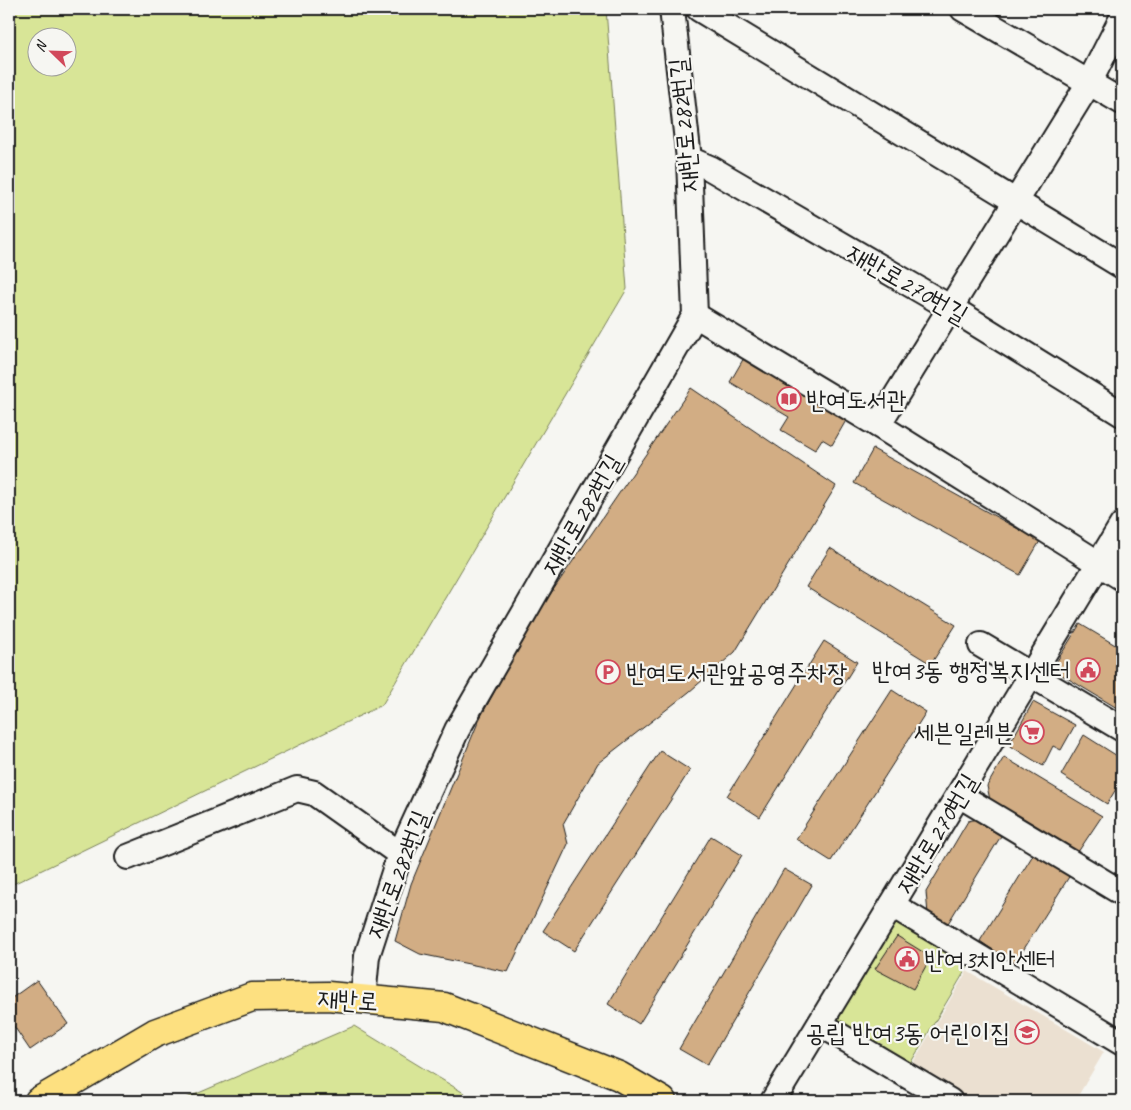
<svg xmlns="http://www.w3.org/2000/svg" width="1131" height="1110" font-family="Caveat,'Poor Story',sans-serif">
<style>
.built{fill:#ebe0d1}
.green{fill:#d8e597;stroke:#7a805a;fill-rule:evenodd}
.building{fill:#d2ad84;stroke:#1c1c1c}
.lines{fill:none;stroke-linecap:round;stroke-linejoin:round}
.minor-casing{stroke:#1c1c1c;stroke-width:28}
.major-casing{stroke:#1c1c1c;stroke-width:31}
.minor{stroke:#f6f6f2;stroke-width:24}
.major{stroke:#fde080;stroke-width:28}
.labels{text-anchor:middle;stroke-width:4.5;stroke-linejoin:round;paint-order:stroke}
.street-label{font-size:25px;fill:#1c1c1c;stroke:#f6f6f2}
.poi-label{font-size:25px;fill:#1c1c1c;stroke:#f6f6f2;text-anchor:start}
</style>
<rect width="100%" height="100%" fill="#f6f6f2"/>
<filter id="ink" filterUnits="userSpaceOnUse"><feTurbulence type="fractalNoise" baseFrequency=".02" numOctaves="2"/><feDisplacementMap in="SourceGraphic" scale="10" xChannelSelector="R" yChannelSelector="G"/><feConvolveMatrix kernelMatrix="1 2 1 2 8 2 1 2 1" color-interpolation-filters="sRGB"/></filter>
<g filter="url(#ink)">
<polygon class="built" points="967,971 1104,1052 1075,1101 973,1101 912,1064"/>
<g class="green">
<path d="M 9,9 L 606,9 L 627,289 L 382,705 L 9,886 ZM 38,38 L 68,38 L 68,68 L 38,68 Z"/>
<polygon points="892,905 975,954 904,1074 820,1024"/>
<polygon points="354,1026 477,1101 180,1101"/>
</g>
<g class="building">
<polygon points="745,356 848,417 832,445 822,439 815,450 781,430 789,417 730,382"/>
<polygon points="691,388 836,486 735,652 689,692 598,763 563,824 568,844 508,972 420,954 395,941 411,884 479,720 534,618"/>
<polygon points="873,449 1040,541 1020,575 854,483"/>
<polygon points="830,548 956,625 931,664 806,587"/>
<polygon points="1080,624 1122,649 1122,711 1052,669"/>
<polygon points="824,641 857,662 760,817 727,796"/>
<polygon points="892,690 926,712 831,861 796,839"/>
<polygon points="1033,702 1075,725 1061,750 1053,746 1043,766 1009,745"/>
<polygon points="1084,735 1122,759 1122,779 1107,804 1061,775"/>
<polygon points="660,751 690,770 574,951 543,931"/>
<polygon points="1004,757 1102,816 1078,852 990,800 987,786"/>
<polygon points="983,818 1004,831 947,925 928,914 926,892 968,821"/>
<polygon points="711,836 742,855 639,1024 608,1004"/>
<polygon points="1036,850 1072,872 1014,965 980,941"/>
<polygon points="784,869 812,885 707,1065 679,1049"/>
<polygon points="897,936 931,957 913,989 875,969"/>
<polygon points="37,980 68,1024 30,1050 9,1019 9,1000"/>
</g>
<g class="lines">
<g class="minor-casing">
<g id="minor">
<polyline points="699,9 1122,266"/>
<polyline points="963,9 1122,102"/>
<polyline points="689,159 710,168 951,308 1122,414"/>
<polyline points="695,315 878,425 1122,578"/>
<polyline points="878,425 1089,83 1122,18"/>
<polyline points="981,645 1122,729"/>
<polyline points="959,795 1122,893"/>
<polyline points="128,857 297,789 314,793 400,854"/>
<polyline points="892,905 1122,1043"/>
<polyline points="363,999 367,956 400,854 457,730 695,315 689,159 672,9"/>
<polyline points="820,1024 950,1101"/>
<polyline points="773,1101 1122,525"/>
</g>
</g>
<g class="major-casing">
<polyline id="major" points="39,1101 155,1033 252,997 328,996 444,1007 619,1076 662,1101"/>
</g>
<use href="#minor" class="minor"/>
<use href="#major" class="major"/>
</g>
</g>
<defs>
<g id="library-ring" transform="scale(1.25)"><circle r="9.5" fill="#f6f6f2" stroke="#d1495b" stroke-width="1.5"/><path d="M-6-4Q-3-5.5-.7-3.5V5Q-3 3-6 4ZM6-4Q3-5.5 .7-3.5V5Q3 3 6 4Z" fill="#d1495b"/></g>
<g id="civic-ring" transform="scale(1.25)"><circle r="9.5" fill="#f6f6f2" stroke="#d1495b" stroke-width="1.5"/><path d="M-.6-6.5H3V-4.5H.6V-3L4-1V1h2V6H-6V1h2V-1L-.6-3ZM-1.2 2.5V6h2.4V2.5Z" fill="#d1495b"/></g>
<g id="parking-ring" transform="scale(1.25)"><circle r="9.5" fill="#f6f6f2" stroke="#d1495b" stroke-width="1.5"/><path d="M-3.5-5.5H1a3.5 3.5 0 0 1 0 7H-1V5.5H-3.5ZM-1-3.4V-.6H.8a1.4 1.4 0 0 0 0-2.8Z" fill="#d1495b"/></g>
<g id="supermarket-ring" transform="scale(1.25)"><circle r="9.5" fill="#f6f6f2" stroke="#d1495b" stroke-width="1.5"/><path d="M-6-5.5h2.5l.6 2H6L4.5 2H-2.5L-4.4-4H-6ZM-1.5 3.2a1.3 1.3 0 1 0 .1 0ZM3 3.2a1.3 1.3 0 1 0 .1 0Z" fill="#d1495b"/></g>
<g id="school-ring" transform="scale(1.25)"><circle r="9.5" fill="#f6f6f2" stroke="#d1495b" stroke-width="1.5"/><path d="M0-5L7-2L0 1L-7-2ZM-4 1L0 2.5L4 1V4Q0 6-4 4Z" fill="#d1495b"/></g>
</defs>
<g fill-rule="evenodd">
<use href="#library-ring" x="789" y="399"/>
<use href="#civic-ring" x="1088" y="670"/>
<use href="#parking-ring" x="608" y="672"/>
<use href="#supermarket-ring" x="1032" y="732"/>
<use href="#civic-ring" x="907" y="959"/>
<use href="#school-ring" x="1027" y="1032"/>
</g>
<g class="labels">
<g class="street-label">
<text transform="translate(683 125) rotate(-95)" y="9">재반로282번길</text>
<text transform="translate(908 283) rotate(30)" y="9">재반로270번길</text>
<text transform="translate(581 514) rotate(-60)" y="9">재반로282번길</text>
<text transform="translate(936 833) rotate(-59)" y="9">재반로270번길</text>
<text transform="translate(397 874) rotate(-69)" y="9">재반로282번길</text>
<text transform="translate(348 999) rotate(4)" y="9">재반로</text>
</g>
<g class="poi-label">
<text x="806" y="408">반여도서관</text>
<text x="1070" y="679" text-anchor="end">반여3동 행정복지센터</text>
<text x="626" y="681">반여도서관앞공영주차장</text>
<text x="1014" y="741" text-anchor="end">세븐일레븐</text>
<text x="924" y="968">반여3치안센터</text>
<text x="1010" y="1041" text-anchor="end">공립 반여3동 어린이집</text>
</g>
</g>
<rect width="1131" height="1110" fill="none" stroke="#f6f6f2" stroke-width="30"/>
<rect x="15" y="15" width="1101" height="1080" fill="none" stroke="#1c1c1c" stroke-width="2" filter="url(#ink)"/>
<g transform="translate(52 52) rotate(293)"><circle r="24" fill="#f6f6f2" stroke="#9f9f9c"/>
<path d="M0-4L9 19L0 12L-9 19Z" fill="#d1495b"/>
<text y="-8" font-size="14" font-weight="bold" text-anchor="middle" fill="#1c1c1c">N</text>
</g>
</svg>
